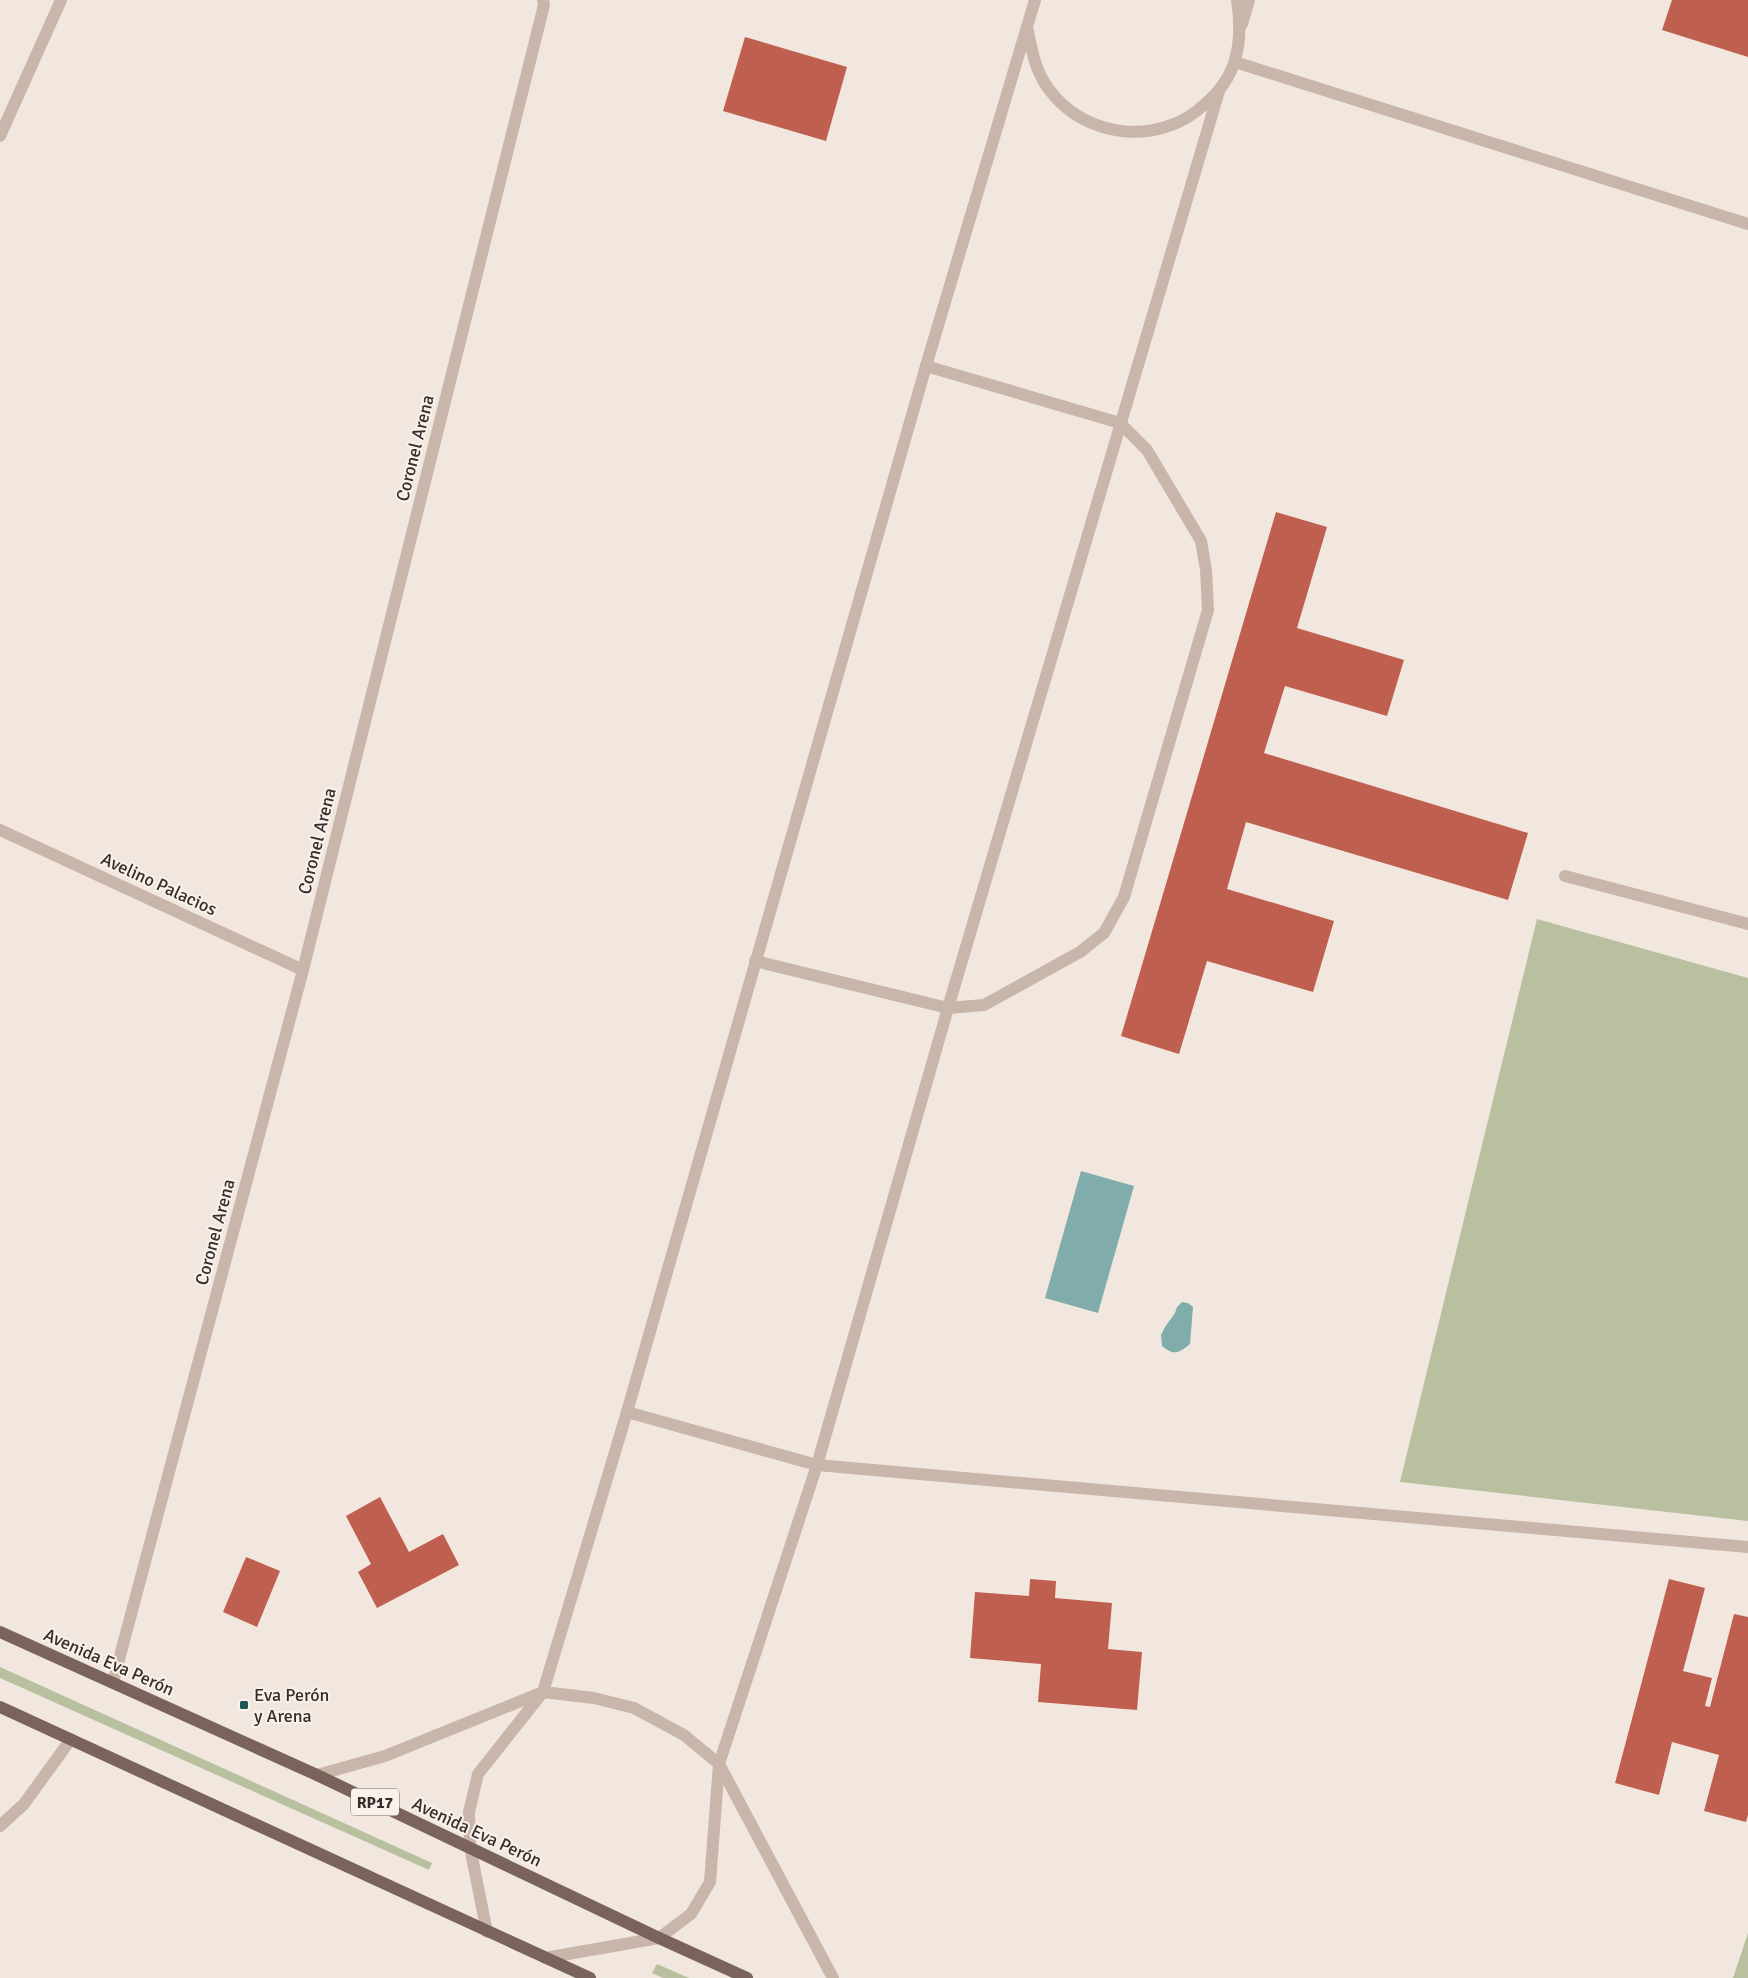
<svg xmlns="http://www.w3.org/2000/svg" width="1748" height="1978" font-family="Signika,sans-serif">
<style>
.green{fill:#b8c0a0}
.water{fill:#80adab}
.building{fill:#bf5f50}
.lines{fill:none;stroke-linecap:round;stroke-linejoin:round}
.minor{stroke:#c9b6ab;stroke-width:12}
.major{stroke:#79635c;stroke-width:12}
.poi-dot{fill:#225755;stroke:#f9f2ec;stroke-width:2}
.labels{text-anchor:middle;stroke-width:4;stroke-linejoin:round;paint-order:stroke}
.shield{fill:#f9f2ec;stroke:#726864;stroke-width:1}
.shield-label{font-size:16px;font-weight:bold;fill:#382d2a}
.street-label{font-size:18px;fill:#382d2a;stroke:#f9f2ec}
.poi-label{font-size:18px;fill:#382d2a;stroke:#f9f2ec;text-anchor:start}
</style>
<rect width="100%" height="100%" fill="#f2e7df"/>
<g class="green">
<polygon points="1537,919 1748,978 1748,1521 1400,1482"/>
<polygon points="0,1667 432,1863 429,1870 0,1678"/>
<polygon points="1748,1933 1748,1978 1733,1978"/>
<polygon points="657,1964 689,1978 663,1978 652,1973"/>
</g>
<g class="water">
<polygon points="1081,1171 1134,1186 1098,1313 1045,1298"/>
<path d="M 1182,1302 L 1188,1303 L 1193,1307 L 1190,1344 C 1179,1353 1174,1356 1162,1346 L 1161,1335 L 1165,1327 L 1175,1313 L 1177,1307 Z"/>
</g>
<g class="building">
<polygon points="1672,0 1748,0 1748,57 1662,30"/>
<polygon points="745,37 847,67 826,141 723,111"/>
<polygon points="1276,512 1327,527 1297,628 1404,660 1387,716 1285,686 1264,753 1528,833 1508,900 1246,822 1227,889 1334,921 1313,992 1207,961 1179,1054 1121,1036"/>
<polygon points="380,1497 409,1552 443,1534 459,1565 377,1608 358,1572 371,1564 346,1516"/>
<polygon points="246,1557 280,1571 257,1627 223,1612"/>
<polygon points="1030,1579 1056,1581 1055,1598 1112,1603 1108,1649 1142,1652 1137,1710 1038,1702 1041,1664 970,1658 975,1592 1029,1596"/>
<polygon points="1669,1579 1705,1588 1683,1671 1712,1678 1705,1706 1710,1707 1734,1614 1748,1617 1748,1815 1746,1822 1704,1811 1719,1755 1672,1742 1659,1795 1615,1783"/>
</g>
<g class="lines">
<g class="minor">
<polyline points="1242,24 1249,0"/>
<path d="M 1028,31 C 1032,51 1035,70 1048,88 C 1084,139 1160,147 1205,104 C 1218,93 1230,77 1235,60 C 1241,40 1240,21 1237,0"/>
<polyline points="1235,62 1748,224"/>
<polyline points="0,136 61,0"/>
<polyline points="0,830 303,970"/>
<polyline points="1565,876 1748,924"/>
<polyline points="755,961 948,1008 984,1005 1080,952 1104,933 1124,897 1208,610 1206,570 1201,541 1147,450 1120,423 926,366"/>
<polyline points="627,1412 817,1465 1748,1547"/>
<polyline points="113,1682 303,970 544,5 543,0"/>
<polyline points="317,1775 385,1756 543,1692 594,1698 634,1708 684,1735 719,1764 833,1978"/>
<polyline points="0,1826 24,1804 71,1739"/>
<polyline points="487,1932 470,1847 469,1812 478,1774 543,1692 627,1412 926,366 1035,0"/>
<polyline points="545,1958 659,1938 691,1914 710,1882 719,1764 817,1465 948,1008 1219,91"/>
</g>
<g class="major">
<polyline points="0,1632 317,1775 659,1938 747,1978"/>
<polyline points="0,1707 590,1978"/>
</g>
</g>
<rect class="poi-dot" x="239" y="1700" width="10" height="10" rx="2.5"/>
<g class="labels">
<rect class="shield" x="351" y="1788.5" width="48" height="27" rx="4"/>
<g class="shield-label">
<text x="375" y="1808">RP17</text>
</g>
<g class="street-label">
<text transform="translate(415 448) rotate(-76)" y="6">Coronel Arena</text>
<text transform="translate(317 841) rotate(-76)" y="6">Coronel Arena</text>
<text transform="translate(159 884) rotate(25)" y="6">Avelino Palacios</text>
<text transform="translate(215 1232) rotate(-75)" y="6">Coronel Arena</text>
<text transform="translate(109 1662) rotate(24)" y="6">Avenida Eva Perón</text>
<text transform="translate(477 1832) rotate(25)" y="6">Avenida Eva Perón</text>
</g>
<g class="poi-label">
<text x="254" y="1701">Eva Perón<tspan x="254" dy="21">y Arena</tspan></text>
</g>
</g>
</svg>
